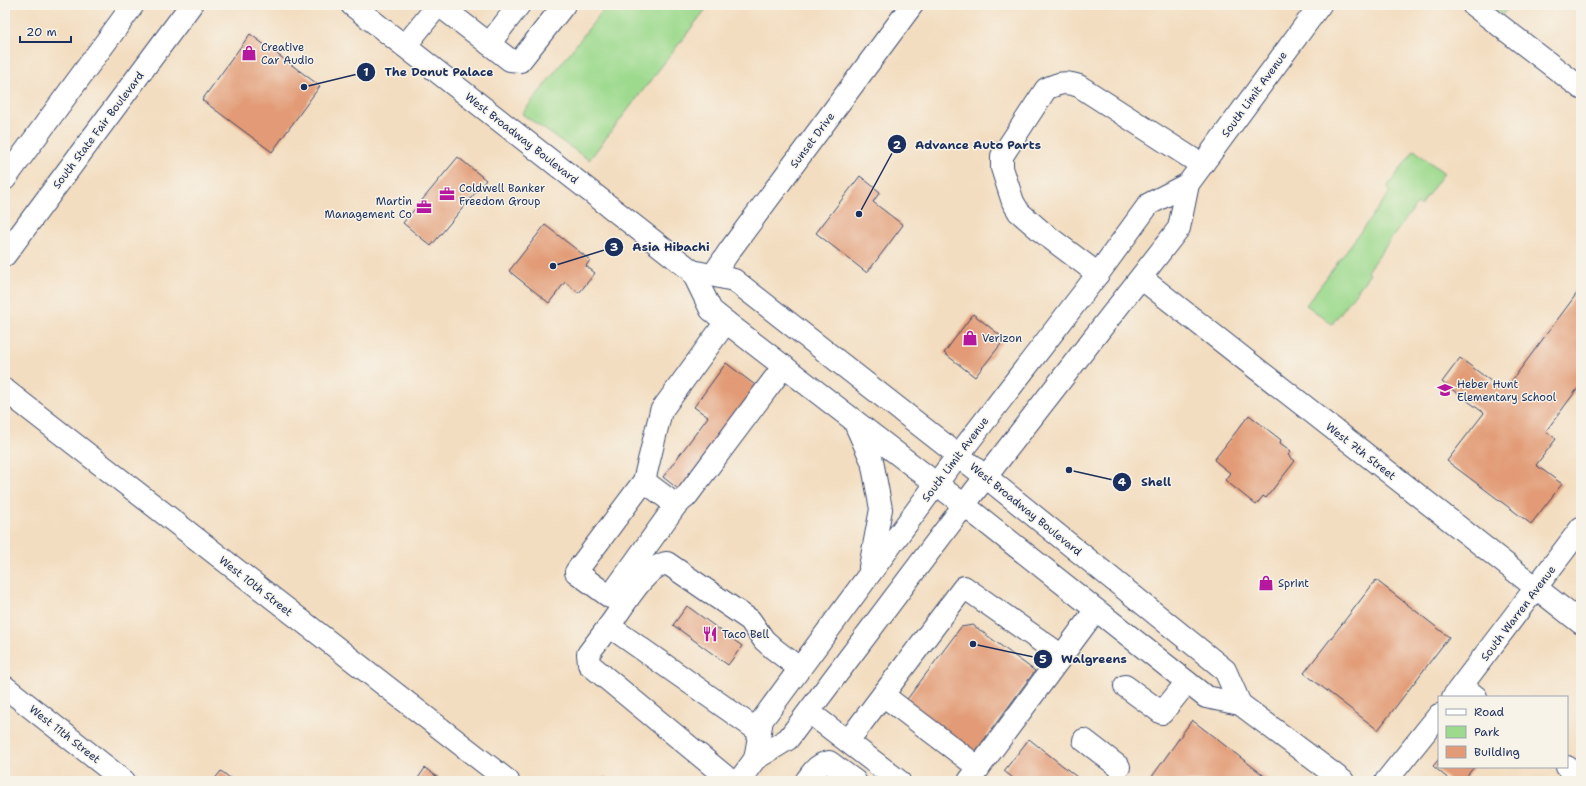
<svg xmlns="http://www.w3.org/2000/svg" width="1586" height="786" font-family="'Shantell Sans',sans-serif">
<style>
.green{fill:#9dda8e;stroke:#5c8476}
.building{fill:#e29b76}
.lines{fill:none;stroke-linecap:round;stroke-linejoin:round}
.minor-casing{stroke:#3b496d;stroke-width:24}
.highway-casing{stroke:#3b496d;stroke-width:24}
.minor{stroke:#fff;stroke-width:22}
.highway{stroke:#fff;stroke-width:22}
.labels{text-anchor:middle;stroke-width:3;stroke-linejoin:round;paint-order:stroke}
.poi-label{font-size:11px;fill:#1b2f5e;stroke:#f7f3e8;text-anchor:start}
.street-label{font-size:11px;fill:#1b2f5e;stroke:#f7f3e8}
.leader{fill:none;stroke:#1b2f5e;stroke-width:1.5}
.callout-dot{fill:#1b2f5e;stroke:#f7f3e8;stroke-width:1.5}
.mark-label{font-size:12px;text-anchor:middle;font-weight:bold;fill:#fff}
.callout-label{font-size:12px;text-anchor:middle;font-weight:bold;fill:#1b2f5e;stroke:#f7f3e8;stroke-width:3;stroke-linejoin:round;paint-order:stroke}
</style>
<rect width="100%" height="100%" fill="#f7f3e8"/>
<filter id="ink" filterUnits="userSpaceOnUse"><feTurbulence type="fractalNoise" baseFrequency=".025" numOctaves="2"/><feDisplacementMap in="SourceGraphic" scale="8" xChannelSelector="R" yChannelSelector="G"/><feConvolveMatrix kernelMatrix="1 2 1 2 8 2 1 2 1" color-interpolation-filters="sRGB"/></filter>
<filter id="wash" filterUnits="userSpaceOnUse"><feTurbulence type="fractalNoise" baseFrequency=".012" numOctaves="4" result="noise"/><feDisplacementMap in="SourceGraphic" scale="16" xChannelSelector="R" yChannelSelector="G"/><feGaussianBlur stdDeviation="0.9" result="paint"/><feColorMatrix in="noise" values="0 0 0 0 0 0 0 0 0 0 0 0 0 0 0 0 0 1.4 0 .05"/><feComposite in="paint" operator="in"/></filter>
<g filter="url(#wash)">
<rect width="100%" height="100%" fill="#f3ddc0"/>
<g class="green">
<polygon points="607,5 709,5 589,160 522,114"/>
<polygon points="1489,5 1510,5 1502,15"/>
<polygon points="1414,150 1444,173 1420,206 1417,204 1367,271 1370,274 1332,324 1306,305 1390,192 1388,186"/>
</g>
<g id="blocks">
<g class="building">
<polygon points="250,34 320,86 272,152 202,100"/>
<polygon points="458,157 486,180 431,246 403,223"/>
<polygon points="860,176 880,192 873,202 903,225 867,273 816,233"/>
<polygon points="545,225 590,260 586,266 595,273 579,293 565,282 549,303 509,271"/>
<polygon points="1581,288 1581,384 1546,431 1556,439 1536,465 1562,484 1531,524 1447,461 1484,413 1442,382 1460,358 1504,391"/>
<polygon points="973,314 1005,339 975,377 944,353"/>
<polygon points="726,363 759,388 682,492 663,477 708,417 694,407"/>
<polygon points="1249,415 1281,440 1280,443 1291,451 1288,455 1295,461 1266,498 1263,496 1256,505 1225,480 1230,473 1214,460"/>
<polygon points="1376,580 1449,637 1378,730 1304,673"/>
<polygon points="687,606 742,646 728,665 673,625"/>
<polygon points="973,625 1035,671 974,753 905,702 961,627"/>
<polygon points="1192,720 1271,781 1149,781"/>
<polygon points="1029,739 1082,781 1017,781 1004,771"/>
<polygon points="1439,759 1439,767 1474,767 1463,781 1451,781 1433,766"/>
<polygon points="828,766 847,781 817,781"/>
<polygon points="425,768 443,781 416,781"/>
<polygon points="221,771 234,781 213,781"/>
<polygon points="605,776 611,781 601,781"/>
</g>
</g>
</g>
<g filter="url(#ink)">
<use href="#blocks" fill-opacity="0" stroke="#3b496d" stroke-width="1"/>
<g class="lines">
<g class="minor-casing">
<g id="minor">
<polyline points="439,5 510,60 520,61 564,5"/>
<polyline points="1473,5 1581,88"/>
<polyline points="489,44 519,5"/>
<polyline points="405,46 438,5"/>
<polyline points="5,179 133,5"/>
<polyline points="5,255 191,5"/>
<path d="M 1098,274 L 1042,232 L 1019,212 L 1013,202 L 1002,168 L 1002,156 L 1046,89 C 1058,83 1066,81 1079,86 L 1202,165"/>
<polyline points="713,275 730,250 912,5"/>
<polyline points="1141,278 1581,623"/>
<polyline points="5,390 508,781"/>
<polyline points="644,481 676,505 610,597 576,572 644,481 661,411 726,322"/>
<polyline points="676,505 686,497 784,366"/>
<polyline points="609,626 588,654 589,664 731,781"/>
<polyline points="1125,686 1162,713 1187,682"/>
<polyline points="1462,686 1476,697"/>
<polyline points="5,687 124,781"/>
<polyline points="883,695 979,768"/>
<polyline points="1453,697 1581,528"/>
<polyline points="809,712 899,781"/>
<path d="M 760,732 L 609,626 C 622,609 645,566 667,563 L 750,620 L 764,640 L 774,649 L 799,668"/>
<polyline points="1084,740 1119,767"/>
<polyline points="848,741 964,587 1062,656"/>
<polyline points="1567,767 1581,777"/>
<path d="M 806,781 C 813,772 817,764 829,762 L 855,781"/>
<polyline points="969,781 1095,611"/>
<polyline points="1386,781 1439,715"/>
</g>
</g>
<g class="highway-casing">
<g id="highway">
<polyline points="352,5 692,271 711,310 726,322 964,505 1206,697 1240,704 1343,781"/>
<polyline points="692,271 734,280 986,477 1225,670 1240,704"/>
<polyline points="855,423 872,461 881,509 870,567"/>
<polyline points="755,759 762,720 936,484 1098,274 1149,204 1188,184"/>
<polyline points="739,781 755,759 788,739 974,492 1179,228 1188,184 1320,5"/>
</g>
</g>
<use href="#minor" class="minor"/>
<use href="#highway" class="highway"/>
</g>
</g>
<defs>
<g id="shop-bare" transform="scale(1.2)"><path d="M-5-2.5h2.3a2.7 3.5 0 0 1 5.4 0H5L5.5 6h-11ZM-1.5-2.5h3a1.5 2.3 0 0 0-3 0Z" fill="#b5179e" stroke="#f7f3e8" stroke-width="2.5" paint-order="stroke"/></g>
<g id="office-bare" transform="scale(1.2)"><path d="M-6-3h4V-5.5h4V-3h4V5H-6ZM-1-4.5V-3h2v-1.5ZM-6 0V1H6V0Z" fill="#b5179e" stroke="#f7f3e8" stroke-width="2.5" paint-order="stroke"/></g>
<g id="school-bare" transform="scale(1.2)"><path d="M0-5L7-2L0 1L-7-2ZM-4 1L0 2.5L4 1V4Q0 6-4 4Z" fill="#b5179e" stroke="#f7f3e8" stroke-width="2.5" paint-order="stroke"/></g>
<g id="restaurant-bare" transform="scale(1.2)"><path d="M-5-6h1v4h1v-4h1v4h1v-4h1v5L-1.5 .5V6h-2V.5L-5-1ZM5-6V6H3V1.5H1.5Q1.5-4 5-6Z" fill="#b5179e" stroke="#f7f3e8" stroke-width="2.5" paint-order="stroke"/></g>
</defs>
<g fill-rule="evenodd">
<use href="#shop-bare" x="249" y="53"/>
<use href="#office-bare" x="447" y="194"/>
<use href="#office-bare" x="424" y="207"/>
<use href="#shop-bare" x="970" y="338"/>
<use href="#school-bare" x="1445" y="390"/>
<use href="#shop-bare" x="1266" y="583"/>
<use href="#restaurant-bare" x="710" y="634"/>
</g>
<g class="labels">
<g class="poi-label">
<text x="261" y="51">Creative<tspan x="261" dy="13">Car Audio</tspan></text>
<text x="459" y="192">Coldwell Banker<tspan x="459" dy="13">Freedom Group</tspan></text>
<text x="412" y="205" text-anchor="end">Martin<tspan x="412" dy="13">Management Co</tspan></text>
<text x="982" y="342">Verizon</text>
<text x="1457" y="388">Heber Hunt<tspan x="1457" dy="13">Elementary School</tspan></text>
<text x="1278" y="587">Sprint</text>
<text x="722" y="638">Taco Bell</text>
</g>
<g class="street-label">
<text transform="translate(1254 94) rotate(-54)" y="4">South Limit Avenue</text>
<text transform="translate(98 130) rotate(-53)" y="4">South State Fair Boulevard</text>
<text transform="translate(522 138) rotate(38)" y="4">West Broadway Boulevard</text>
<text transform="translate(812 140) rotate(-53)" y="4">Sunset Drive</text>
<text transform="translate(1361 451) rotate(38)" y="4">West 7th Street</text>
<text transform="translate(955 459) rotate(-53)" y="4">South Limit Avenue</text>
<text transform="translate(1026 509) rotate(39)" y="4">West Broadway Boulevard</text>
<text transform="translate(256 586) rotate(38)" y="4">West 10th Street</text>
<text transform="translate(1518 613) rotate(-53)" y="4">South Warren Avenue</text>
<text transform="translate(65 734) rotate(38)" y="4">West 11th Street</text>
</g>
</g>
<path class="leader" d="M304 87L366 72M859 214L897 144M553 266L614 247M1069 470L1122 482M973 644L1043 659"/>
<g class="callout-dot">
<circle cx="304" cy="87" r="4"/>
<circle cx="859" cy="214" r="4"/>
<circle cx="553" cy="266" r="4"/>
<circle cx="1069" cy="470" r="4"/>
<circle cx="973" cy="644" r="4"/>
<circle cx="366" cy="72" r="10"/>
<circle cx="897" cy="144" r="10"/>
<circle cx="614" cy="247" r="10"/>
<circle cx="1122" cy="482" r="10"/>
<circle cx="1043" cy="659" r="10"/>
</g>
<g class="mark-label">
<text x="366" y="76">1</text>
<text x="897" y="149">2</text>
<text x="614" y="251">3</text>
<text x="1122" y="486">4</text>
<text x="1043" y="663">5</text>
</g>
<g class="callout-label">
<text x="439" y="76">The Donut Palace</text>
<text x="978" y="149">Advance Auto Parts</text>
<text x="671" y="251">Asia Hibachi</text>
<text x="1156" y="486">Shell</text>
<text x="1094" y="663">Walgreens</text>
</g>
<rect width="1586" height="786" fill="none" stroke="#f7f3e8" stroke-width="20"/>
<rect x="1438" y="696" width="130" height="72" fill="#f7f3e8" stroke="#9fa5b1"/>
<rect x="1446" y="709" width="20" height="6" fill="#ffffff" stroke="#9fa5b1"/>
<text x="1474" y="716" font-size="12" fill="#1b2f5e">Road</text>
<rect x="1446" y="726" width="20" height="12" fill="#9dda8e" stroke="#9fa5b1"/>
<text x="1474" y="736" font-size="12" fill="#1b2f5e">Park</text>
<rect x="1446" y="746" width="20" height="12" fill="#e29b76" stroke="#9fa5b1"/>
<text x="1474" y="756" font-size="12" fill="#1b2f5e">Building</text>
<path d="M20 36v6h51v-6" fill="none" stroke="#1b2f5e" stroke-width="2"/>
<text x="26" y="36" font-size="12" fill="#1b2f5e" stroke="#f7f3e8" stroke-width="3" paint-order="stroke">20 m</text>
</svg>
